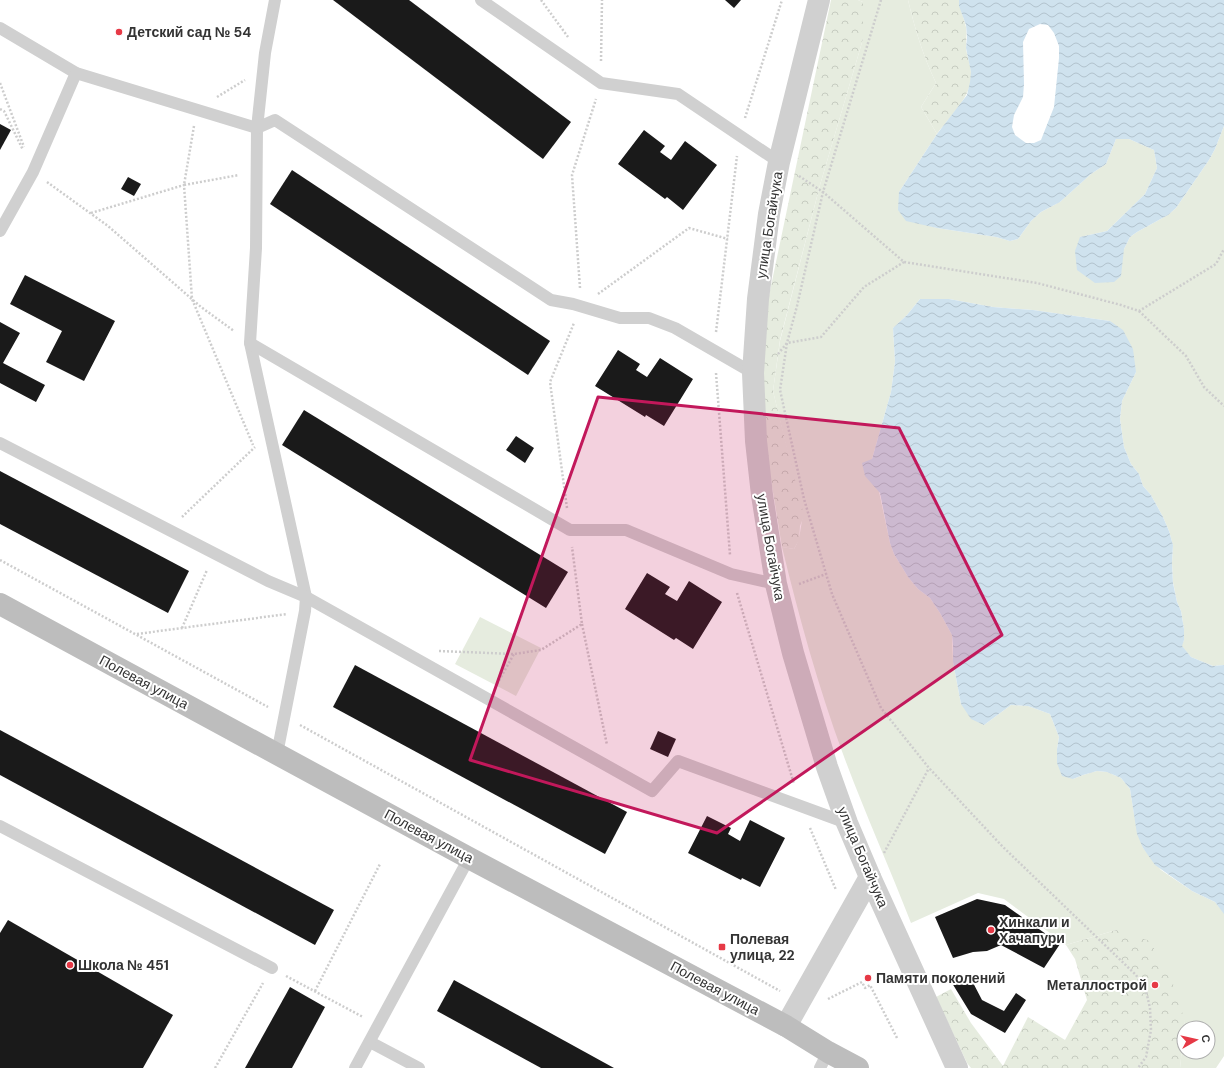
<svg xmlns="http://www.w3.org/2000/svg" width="1224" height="1068" font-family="'DM Sans',sans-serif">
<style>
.green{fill:#e6ecdf}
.forest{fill:url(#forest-crowns)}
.water{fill:url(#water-waves);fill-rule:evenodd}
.building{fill:#1a1a1a}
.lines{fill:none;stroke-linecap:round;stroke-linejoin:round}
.path{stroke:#cdcdcd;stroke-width:2.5;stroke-dasharray:2 2;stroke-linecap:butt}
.lane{stroke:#d0d0d0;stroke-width:12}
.street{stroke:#d0d0d0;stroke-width:22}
.secondary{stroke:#bdbdbd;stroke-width:22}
.marked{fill:#c2185b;fill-opacity:0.2;stroke:#c2185b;stroke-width:3;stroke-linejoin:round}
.poi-dot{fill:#e63946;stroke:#fff;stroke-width:1.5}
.labels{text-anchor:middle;stroke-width:4;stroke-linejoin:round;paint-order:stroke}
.poi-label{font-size:14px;font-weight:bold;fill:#333;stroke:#fff;text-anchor:start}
.street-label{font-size:14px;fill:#333;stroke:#fff}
</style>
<defs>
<pattern id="forest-crowns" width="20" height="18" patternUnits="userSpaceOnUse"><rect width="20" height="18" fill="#e6ecdf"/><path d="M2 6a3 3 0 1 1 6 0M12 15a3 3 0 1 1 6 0" fill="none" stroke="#c6cbc0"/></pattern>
<pattern id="water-waves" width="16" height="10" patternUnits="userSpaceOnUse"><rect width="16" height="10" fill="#cfe2ee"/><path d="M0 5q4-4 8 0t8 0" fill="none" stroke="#b2c2cd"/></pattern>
</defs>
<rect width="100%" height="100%" fill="#fff"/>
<g class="green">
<path d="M 858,0 L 908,0 C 915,29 923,56 936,83 L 921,107 L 937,134 L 899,192 L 923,224 L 937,228 L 996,237 L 1010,241 L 1018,239 L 1031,221 L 1041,212 L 1060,202 L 1091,174 L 1106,164 L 1116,139 L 1129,139 L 1154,150 L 1157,168 L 1145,194 L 1107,231 L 1080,237 L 1124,249 L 1130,237 L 1137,232 L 1168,215 L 1176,208 L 1209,160 L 1215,149 L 1224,126 L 1224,665 L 1213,666 L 1191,657 L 1181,646 L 1184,640 L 1184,629 L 1181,611 L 1177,602 L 1173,582 L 1172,563 L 1173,545 L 1169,531 L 1163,517 L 1151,495 L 1143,486 L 1139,474 L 1131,464 L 1124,447 L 1120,419 L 1122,401 L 1136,372 L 1110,321 L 1033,310 L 993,307 L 949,299 L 920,299 L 907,315 L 893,328 L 895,362 L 891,392 L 872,459 L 890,543 L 894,554 L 908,577 L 918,589 L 930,598 L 940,613 L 952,635 L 953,662 L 961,704 L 984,725 L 1011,705 L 1028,706 L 1050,714 L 1059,737 L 1057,749 L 1073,779 L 1083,775 L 1097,771 L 1107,772 L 1121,778 L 1130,789 L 1134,814 L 1143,848 L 1148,854 L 1161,870 L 1192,891 L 1215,902 L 1224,913 L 1224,1056 L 1216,1068 L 1180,1068 L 1184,1029 L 1184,1052 L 1208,1052 L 1208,1028 L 1184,1028 L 1185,1021 L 1116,930 L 1066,945 L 1004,899 L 978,893 L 911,923 C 889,866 864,811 843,754 C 818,686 799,617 782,547 L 794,549 C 801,538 800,528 803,516 L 773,391 L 780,341 L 820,185 L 863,39 L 863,2 Z"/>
<polygon points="480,617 541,648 516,696 455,664"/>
</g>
<g class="forest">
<polygon points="831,0 858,0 863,2 863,39 820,185 780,340 773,391 804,516 800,526 799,540 794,549 782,547 761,419 763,324"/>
<path d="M 908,0 L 959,0 C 960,9 964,18 966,27 C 967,34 966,41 966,48 C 967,57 971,65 971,73 C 973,96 950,116 937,134 L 921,107 L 936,83 C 923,56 915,29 908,0 Z"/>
<polygon points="1116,930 1150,941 1173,984 1185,1021 1180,1068 971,1068 967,1063 936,997 951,989 971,1023 1003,1066 1028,1017 1065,1040 1087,1000 1075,959 1066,945"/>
</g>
<g class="water">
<path d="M 959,0 L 1224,0 L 1224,126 L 1215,149 L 1209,160 L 1176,208 L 1168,215 L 1137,232 L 1130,237 L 1124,249 L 1121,276 L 1114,282 L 1095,283 L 1077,270 L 1075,251 L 1080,237 L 1107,231 L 1145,194 L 1157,168 L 1154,150 L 1129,139 L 1116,139 L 1106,164 L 1091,174 L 1060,202 L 1041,212 L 1031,221 L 1018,239 L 1010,241 L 996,237 L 937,228 L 906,221 L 898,210 L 899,192 L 937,134 L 967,95 L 970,82 L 971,72 L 966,48 L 967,37 L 966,25 L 959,6 ZM 1040,24 L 1048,25 L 1054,33 L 1059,46 L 1059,58 L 1054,107 L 1041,140 L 1034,143 L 1026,143 L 1015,135 L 1012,127 L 1014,115 L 1023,97 L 1024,84 L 1023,42 L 1029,29 Z"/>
<polygon points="920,299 949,299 993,307 1033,310 1110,321 1123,330 1133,349 1136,372 1122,401 1120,419 1124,447 1131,464 1139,474 1143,486 1151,495 1163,517 1169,531 1173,545 1172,563 1173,583 1177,602 1181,611 1184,629 1184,640 1182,646 1191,657 1213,666 1224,665 1224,914 1215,902 1192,891 1155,865 1143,848 1137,834 1130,789 1121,778 1107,772 1097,771 1083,775 1073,779 1062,776 1057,763 1057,749 1059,737 1050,714 1028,706 1011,705 984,725 971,719 961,704 953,662 953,645 952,635 940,613 930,598 918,589 908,577 894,554 890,543 880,493 865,476 862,463 872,459 891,392 895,362 893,328 907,315"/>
</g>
<g class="building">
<polygon points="333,0 409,0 571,122 543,159"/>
<polygon points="725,0 741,0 734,8"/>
<polygon points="0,124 11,130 0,150"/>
<polygon points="644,130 665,146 660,152 671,160 685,141 717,165 683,210 667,197 665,199 618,164"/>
<polygon points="292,170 550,341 528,375 270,204"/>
<polygon points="128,177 141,184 134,196 121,189"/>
<polygon points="25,275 115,321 84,381 46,362 62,331 10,304"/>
<polygon points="0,322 20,333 3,363 45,385 36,402 0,383"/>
<polygon points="618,350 640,364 636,370 647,377 660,358 693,379 664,426 646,415 645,417 595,386"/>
<polygon points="304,410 568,572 546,608 282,445"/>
<polygon points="516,436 534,448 525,463 506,450"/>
<polygon points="0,471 189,571 168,613 0,524"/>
<polygon points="647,573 670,587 665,594 677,601 689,581 722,602 693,649 676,638 674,640 625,609"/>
<polygon points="355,665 627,812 605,854 333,707"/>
<polygon points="0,730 334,910 315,945 0,775"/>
<polygon points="658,731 676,739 668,757 650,749"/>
<polygon points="707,816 731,828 728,834 740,841 750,820 785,838 760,887 742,878 741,880 688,853"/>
<polygon points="977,899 1005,905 1060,944 1044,968 1001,945 987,951 973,952 953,958 935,917"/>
<polygon points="8,920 173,1015 143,1068 0,1068 0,933"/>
<polygon points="969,975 982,1000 1004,1011 1016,993 1026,1000 1005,1033 971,1014 952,983"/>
<polygon points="454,980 614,1068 541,1068 437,1011"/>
<polygon points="290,987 325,1007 292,1068 245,1068"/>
</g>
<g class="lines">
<g class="path">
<polyline points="541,0 568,37"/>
<polyline points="881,0 823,192 797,306 787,343 780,390 804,499 832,594 881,708 929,768 1002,846 1136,975 1146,991 1150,1008 1151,1030 1146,1057 1138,1068"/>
<polyline points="601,61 602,0"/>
<polyline points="0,83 24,147"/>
<polyline points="217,97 245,80"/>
<polyline points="0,109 4,111 23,150"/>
<polyline points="745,118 782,0"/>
<polyline points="194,126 184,185 239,175"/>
<polyline points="799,176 823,192 904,262 1037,283 1121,305 1139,311 1216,264 1224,249"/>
<polyline points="47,182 108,226 201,307 234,331"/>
<polyline points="91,213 184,185 192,299 253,445"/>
<polyline points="580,288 572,175 596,99"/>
<polyline points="598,294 689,228 728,239"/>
<polyline points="1139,311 1186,356 1204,387 1224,406"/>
<polyline points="716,332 737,156"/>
<polyline points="778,354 787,343 821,337 864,287 904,262"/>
<polyline points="716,373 730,555"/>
<polyline points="567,508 550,382 574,323"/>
<polyline points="182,517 255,447"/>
<polyline points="0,560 268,707"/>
<polyline points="799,584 826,574"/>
<polyline points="737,593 794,784"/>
<polyline points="582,624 607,745"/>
<polyline points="182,628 207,570"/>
<polyline points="137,634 287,614"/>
<polyline points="439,651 514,654 541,650 582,624 572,547"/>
<polyline points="497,684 514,654"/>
<polyline points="300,725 780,991"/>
<polyline points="810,828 836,890"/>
<polyline points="884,853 929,768"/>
<polyline points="286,976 363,1017"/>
<polyline points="315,991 380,864"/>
<polyline points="828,999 862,982 865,988 870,985 897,1038"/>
<polyline points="215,1068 263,983"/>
</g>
<g class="lane">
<polyline points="275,0 265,53 257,128 256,248 250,343 306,597 305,611 277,754"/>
<polyline points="481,0 601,83 678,94 779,162"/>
<polyline points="0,28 76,73 257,128 275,120 551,300 573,304 620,318 649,318 675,328 753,373"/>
<polyline points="0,231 33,172 76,73"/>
<polyline points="250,343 570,530 626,530 731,574 776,584"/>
<polyline points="0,443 268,581 306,597 652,791 678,761 847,823"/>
<polyline points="0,826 272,968"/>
<polyline points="370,1042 419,1068"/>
<polyline points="355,1068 469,858"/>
<polyline points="820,1068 828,1052"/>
</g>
<g class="street">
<polyline points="819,0 779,162 769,214 758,299 753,373 756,441 762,495 776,584 793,653 827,767 847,823 870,877 957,1068"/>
<polyline points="786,1026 870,877"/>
</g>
<polyline class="secondary" points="0,604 469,858 786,1026 828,1052 858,1068"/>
</g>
<path class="marked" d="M 598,397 L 899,428 L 1002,635 L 717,833 L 470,760 Z"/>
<g class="poi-dot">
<circle cx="119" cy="32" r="4"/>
<circle cx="991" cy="930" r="4"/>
<rect x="718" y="943" width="8" height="8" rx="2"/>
<circle cx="70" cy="965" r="4"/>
<circle cx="868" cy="978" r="4"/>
<circle cx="1155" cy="985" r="4"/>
</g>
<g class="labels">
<g class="poi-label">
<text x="127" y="37">Детский сад № 54</text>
<text x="999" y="927">Хинкали и<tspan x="999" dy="16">Хачапури</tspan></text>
<text x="730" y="944">Полевая<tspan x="730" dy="16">улица, 22</tspan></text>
<text x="78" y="970">Школа № 451</text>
<text x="876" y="983">Памяти поколений</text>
<text x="1147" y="990" text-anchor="end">Металлострой</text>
</g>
<g class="street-label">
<text transform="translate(769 225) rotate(-81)" y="5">улица Богайчука</text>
<text transform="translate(771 547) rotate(80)" y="5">улица Богайчука</text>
<text transform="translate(144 682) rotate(28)" y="5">Полевая улица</text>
<text transform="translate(429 836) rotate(28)" y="5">Полевая улица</text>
<text transform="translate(863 857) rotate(67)" y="5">улица Богайчука</text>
<text transform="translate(715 988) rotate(28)" y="5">Полевая улица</text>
</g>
</g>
<g transform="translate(1196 1040) rotate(82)"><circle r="19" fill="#ffffff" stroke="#adadad"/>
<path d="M0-3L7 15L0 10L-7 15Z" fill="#e63946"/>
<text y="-6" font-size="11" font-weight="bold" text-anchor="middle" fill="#333333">С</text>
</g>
</svg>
